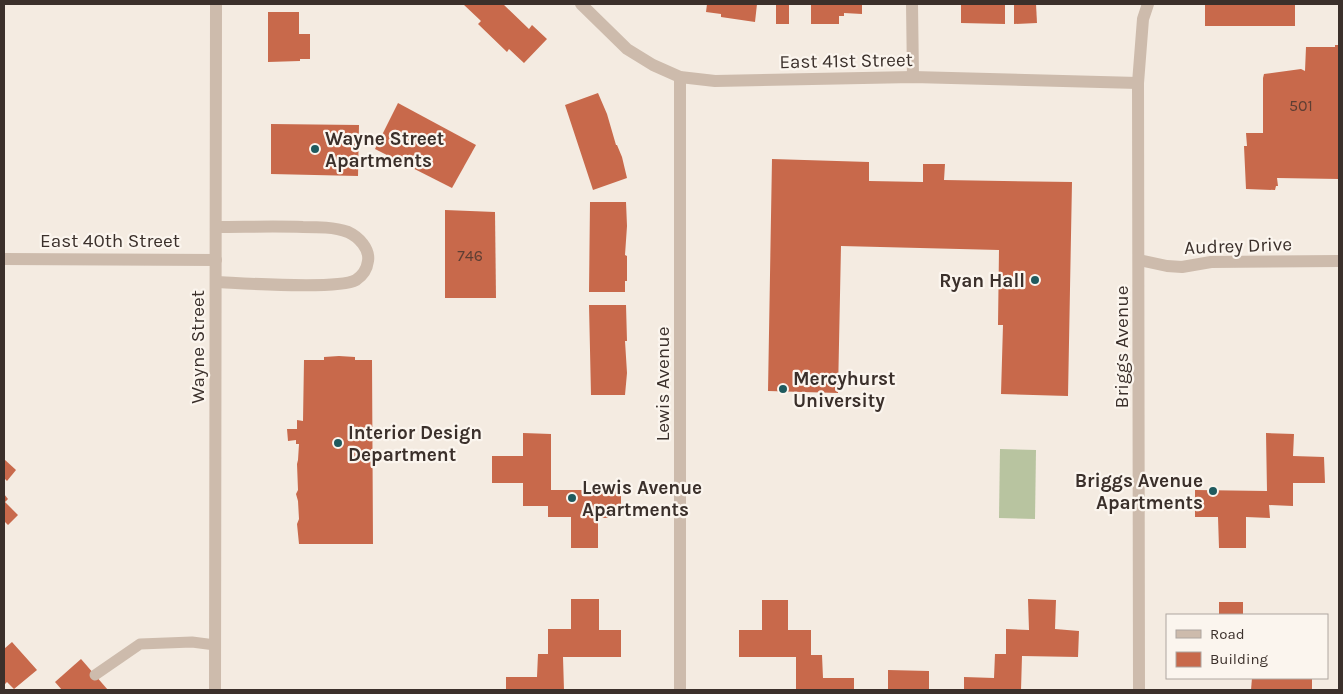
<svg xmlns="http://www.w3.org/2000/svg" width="1343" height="694" font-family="Karla,sans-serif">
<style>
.green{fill:#b8c4a0}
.building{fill:#c8694b}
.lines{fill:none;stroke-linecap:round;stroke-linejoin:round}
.lane{stroke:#cdbbac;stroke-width:11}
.street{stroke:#cdbbac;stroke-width:12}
.poi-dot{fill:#1f5a5e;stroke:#fbf5ee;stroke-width:2}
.labels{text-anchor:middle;stroke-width:4.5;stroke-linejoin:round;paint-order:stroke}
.number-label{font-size:16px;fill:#5e3e33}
.street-label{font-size:19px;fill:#3b302b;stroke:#fbf5ee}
.poi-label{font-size:19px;font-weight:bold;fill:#3b302b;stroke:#fbf5ee;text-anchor:start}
</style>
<rect width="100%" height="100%" fill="#f4ebe1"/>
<polygon class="green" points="1000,449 1036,450 1035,519 999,518"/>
<g class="building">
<polygon points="463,4 503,4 529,29 532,25 547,39 524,63 509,49 507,52 478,24 481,21"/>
<polygon points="707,4 757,4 755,22 721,17 721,14 706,12"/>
<rect x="776" y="4" width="13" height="20"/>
<polygon points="811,4 862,4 862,14 844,13 844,16 839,16 839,24 811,24"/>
<polygon points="961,4 1005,4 1005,24 961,23"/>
<polygon points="1014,4 1036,4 1037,23 1014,24"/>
<rect x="1205" y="4" width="90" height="22"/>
<polygon points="268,12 299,12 299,34 310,34 310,59 300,59 300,61 268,62"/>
<polygon points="1335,45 1339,45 1339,179 1277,178 1278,186 1276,186 1275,190 1246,189 1244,146 1247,146 1246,133 1263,133 1263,78 1264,74 1301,69 1305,71 1306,47 1335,47"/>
<polygon points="598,93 607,114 616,145 617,145 622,157 627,178 593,190 565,105"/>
<polygon points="398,103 476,145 452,188 375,149"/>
<polygon points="271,124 359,125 358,176 271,174"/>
<polygon points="772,159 869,162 869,181 923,182 923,164 945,164 944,180 1072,182 1068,396 1001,394 1003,325 998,325 999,250 841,246 838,393 768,391"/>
<polygon points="590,202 626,202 627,226 625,255 627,256 627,281 625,281 625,292 589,292"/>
<polygon points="445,210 495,212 496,298 445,298"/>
<polygon points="589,305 626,305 627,341 625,341 627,373 625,395 591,395"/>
<polygon points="339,356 355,357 355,360 372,360 373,544 299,544 297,524 299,519 298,501 296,494 298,490 297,464 298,460 299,444 296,444 296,440 288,441 287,429 297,429 297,420 303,421 304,360 324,360 324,357"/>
<polygon points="523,433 551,434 551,490 621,490 621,518 598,518 598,548 571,548 571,517 548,517 548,506 523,506 523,483 492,483 492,456 523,456"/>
<polygon points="1266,433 1294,434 1293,456 1324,457 1325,483 1293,483 1293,506 1269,505 1270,518 1246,517 1246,548 1219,548 1218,517 1195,517 1195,490 1267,491"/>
<polygon points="4,459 16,470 7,481 4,478"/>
<polygon points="4,494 8,499 5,502 18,515 8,525 4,521"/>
<polygon points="571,599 599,599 599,630 621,630 621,657 563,657 564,690 506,690 506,677 537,677 538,654 548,654 548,629 571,629"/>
<polygon points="1028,599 1056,600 1055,629 1079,631 1078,657 1022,656 1021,690 964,690 964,677 994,678 995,654 1006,654 1006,629 1029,630"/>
<polygon points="762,600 788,600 788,630 811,630 811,655 822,655 823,678 854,678 854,690 796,690 796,657 739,657 739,630 762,630"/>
<rect x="1219" y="602" width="24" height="13"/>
<polygon points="12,642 37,670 14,689 7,682 4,685 4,649"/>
<polygon points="81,659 108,690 62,690 55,682"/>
<polygon points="888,670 929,671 929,690 888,690"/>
<polygon points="1252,678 1312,678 1312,690 1251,690"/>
</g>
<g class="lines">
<polyline class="lane" points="95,675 140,644 192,642 215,645"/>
<g class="street">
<polyline points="581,4 627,49 653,65 680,77 715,81 913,77 1138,83"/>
<polyline points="912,4 913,77"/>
<path d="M 216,227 C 245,227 274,226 303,227 C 318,227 334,227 348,232 C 359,237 370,249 368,261 C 367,269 362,276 356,280 C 338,290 241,283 216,282"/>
<polyline points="4,259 216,260"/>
<polyline points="1139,260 1167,266 1182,267 1211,262 1339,261"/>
<polyline points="215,690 216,4"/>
<polyline points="680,690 680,77"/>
<polyline points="1139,690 1138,83 1143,19 1148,4"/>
</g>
</g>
<g class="poi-dot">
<circle cx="315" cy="149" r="5"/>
<circle cx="1035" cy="280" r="5"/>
<circle cx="783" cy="389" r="5"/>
<circle cx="338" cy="443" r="5"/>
<circle cx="1213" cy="491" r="5"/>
<circle cx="572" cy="498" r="5"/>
</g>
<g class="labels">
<g class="number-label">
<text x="1301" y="111">501</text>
<text x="470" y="261">746</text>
</g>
<g class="street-label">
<text transform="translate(846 60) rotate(-1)" y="7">East 41st Street</text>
<text x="110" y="247">East 40th Street</text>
<text transform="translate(1238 245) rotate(-2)" y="7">Audrey Drive</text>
<text transform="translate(197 347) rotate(-90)" y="7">Wayne Street</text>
<text transform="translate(1121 347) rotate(-90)" y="7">Briggs Avenue</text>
<text transform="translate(662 384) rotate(-90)" y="7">Lewis Avenue</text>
</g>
<g class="poi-label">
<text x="325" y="145">Wayne Street<tspan x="325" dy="22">Apartments</tspan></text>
<text x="1025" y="287" text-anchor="end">Ryan Hall</text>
<text x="793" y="385">Mercyhurst<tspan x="793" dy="22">University</tspan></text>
<text x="348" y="439">Interior Design<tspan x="348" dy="22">Department</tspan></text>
<text x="1203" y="487" text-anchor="end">Briggs Avenue<tspan x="1203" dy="22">Apartments</tspan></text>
<text x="582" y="494">Lewis Avenue<tspan x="582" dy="22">Apartments</tspan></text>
</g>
</g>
<rect width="1343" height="694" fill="none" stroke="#3b302b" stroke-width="10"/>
<rect x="1166" y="614" width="162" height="65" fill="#fbf5ee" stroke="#aea6a0"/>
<rect x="1176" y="630" width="25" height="8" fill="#cdbbac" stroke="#aea6a0"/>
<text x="1210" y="639" font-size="15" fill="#3b302b">Road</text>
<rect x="1176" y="652" width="25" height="15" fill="#c8694b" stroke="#aea6a0"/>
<text x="1210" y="664" font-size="15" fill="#3b302b">Building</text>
</svg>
